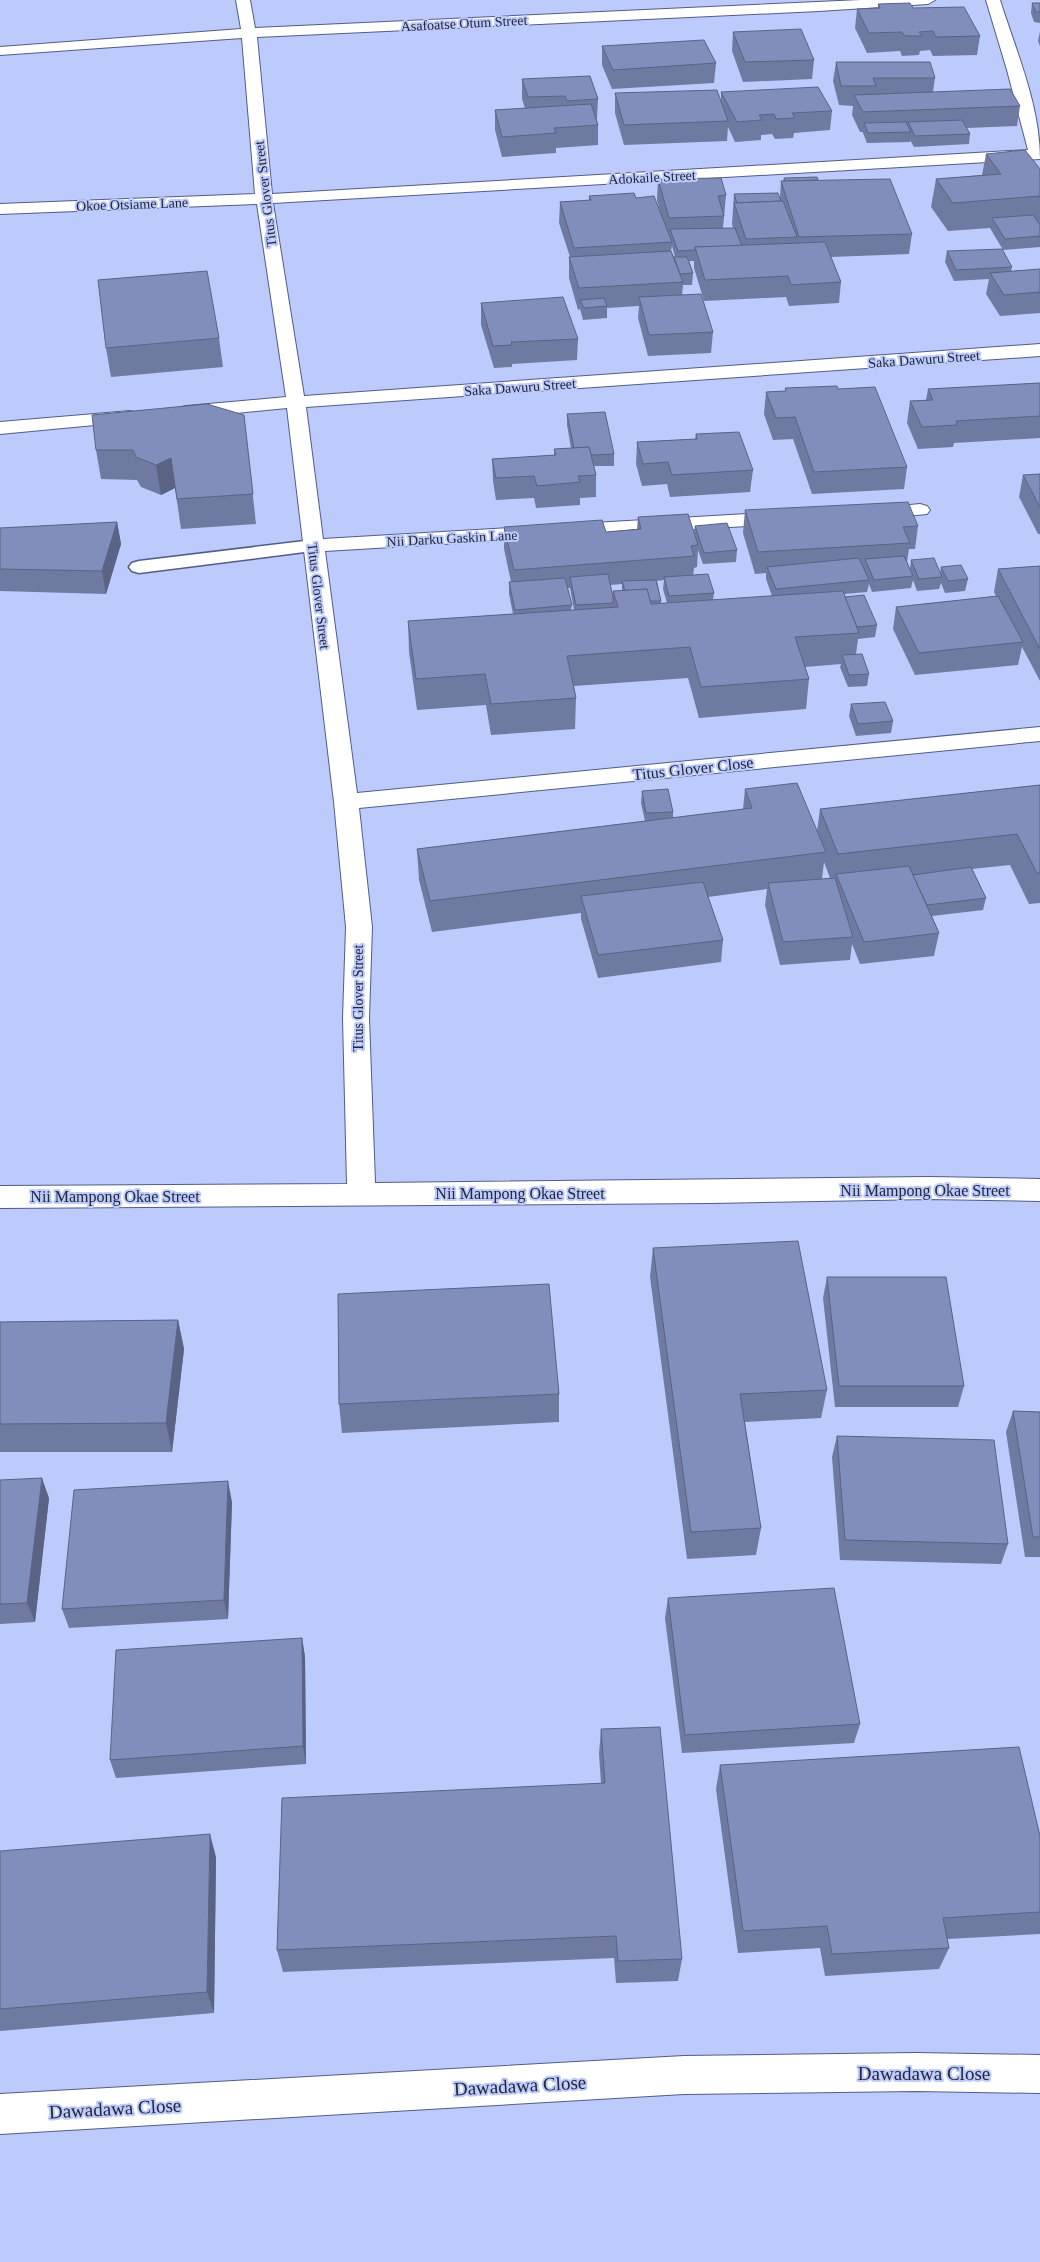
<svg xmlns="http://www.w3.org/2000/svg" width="1040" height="2262" font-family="Georgia,serif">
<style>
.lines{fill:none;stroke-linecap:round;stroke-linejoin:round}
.lane-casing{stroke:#515d87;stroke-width:3}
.street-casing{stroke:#515d87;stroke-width:2}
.lane{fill:#fff;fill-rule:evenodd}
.street{fill:#fff;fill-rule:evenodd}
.wall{fill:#6f7aa1;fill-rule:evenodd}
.shaded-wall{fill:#5a6383}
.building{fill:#818ebb;stroke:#5a6383}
.labels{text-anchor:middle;stroke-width:4;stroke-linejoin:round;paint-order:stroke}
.far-street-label{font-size:14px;fill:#212638;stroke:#bdcbfc}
.street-label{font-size:16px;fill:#212638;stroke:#bdcbfc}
.near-street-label{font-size:19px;fill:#212638;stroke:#bdcbfc}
</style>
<rect width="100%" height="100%" fill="#bdcbfc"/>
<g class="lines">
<g class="lane-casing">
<polygon id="lane" points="313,540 320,542 322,546 320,550 139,573 132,571 129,567 132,563 139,561"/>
</g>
<g class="street-casing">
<g id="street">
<path d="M 236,0 L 250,0 L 255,28 L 861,0 L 935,0 L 928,4 L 819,11 L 257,37 L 272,194 L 1028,150 L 1007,70 L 986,0 L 1000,0 C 1016,51 1040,105 1040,159 L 273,203 L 304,396 L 1040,344 L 1040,356 L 306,407 L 323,539 L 781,512 L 788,514 L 791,518 L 788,522 L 781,524 L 325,551 L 357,793 L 1040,727 L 1040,741 L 359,808 L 372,927 L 369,1018 L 375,1183 L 929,1177 L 1040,1179 L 1040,1201 L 929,1199 L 711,1203 L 0,1208 L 0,1186 L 347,1184 L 343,1018 L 346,927 L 334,802 L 287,408 L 186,418 L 179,416 L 176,412 L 179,408 L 186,406 L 286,397 L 257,204 L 0,214 L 0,204 L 255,194 L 242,38 L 0,55 L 0,47 L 241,29 Z"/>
<polygon points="130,411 137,413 140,417 137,421 0,434 0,422"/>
<polygon points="920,504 927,506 930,510 927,514 876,519 869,517 866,513 869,509"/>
<polygon points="916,2053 1040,2055 1040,2093 916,2091 684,2094 0,2134 0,2094 684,2056"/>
</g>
</g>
<use href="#lane" class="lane"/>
<use href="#street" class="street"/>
</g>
<g class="wall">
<polygon points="1032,3 1040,3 1040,23 1034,22 1031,13"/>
<polygon points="878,4 913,8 980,36 977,55 933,56 930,50 920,51 919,55 902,56 900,51 867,53 855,28 857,9 878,8"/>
<polygon points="1040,31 1040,46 1038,41"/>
<polygon points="733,32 814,60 812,79 743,82 732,51"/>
<polygon points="602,46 716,63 714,83 612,89 602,65"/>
<polygon points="836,62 935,78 933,92 1020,106 1017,126 967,128 970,134 969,144 914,147 910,140 910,142 867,143 863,133 863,132 860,132 852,115 853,106 839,105 833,81"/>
<polygon points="522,79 598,99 597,119 596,119 598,125 598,145 556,148 556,153 502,157 495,130 495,110 525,108 522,99"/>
<polygon points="721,92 832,111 830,130 794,133 793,138 775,139 772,134 761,135 761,140 735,142 728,127 727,141 624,145 615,113 615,93 721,101"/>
<polygon points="986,154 1040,169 1040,224 1039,224 1040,225 1040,247 1003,250 990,228 948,231 931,207 936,179 982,175"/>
<path d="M 784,178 L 818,180 L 912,234 L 909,254 L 831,257 L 841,282 L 839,303 L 789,306 L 786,297 L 704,301 L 694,268 L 694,261 L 689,261 L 693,273 L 692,285 L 683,285 L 682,295 L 713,332 L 711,353 L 648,356 L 638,318 L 639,306 L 607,308 L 607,318 L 583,320 L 580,309 L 578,310 L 569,278 L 569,257 L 570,257 L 559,223 L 560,202 L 589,200 L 589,196 L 636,198 L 661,215 L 657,200 L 658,179 L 726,195 L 723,228 L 733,228 L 732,224 L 734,194 L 780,198 L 781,181 L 783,181 ZM 672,246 L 675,257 L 674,257 L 671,251 Z"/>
<polygon points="947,251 1012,267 1011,271 1040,269 1040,313 1000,316 986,294 989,279 954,281 945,262"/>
<polygon points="481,303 578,339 577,360 512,364 512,367 494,368 481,325"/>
<polygon points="219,338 223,367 111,377 106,348"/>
<polygon points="1040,383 1040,438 954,443 953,447 918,449 907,423 910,401 926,400 928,389"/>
<polygon points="785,388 838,389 907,467 904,489 812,494 793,439 773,440 764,414 766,392 785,391"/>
<polygon points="567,414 614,454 614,466 594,466 596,475 596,497 580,498 580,505 536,508 534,498 496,500 493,481 492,459 554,455 554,449 571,448 567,425"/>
<polygon points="244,415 256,524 181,529 175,488 161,495 141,487 137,480 101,479 96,450"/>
<polygon points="696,434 753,470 750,492 670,497 667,484 642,486 636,464 637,442 695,439"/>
<polygon points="1040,474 1040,534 1038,534 1019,497 1023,475"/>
<path d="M 745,510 L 918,526 L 915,549 L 909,549 L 907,562 L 910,569 L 911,560 L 940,573 L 941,567 L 968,579 L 965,591 L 945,593 L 941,583 L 939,589 L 917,591 L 913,580 L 911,588 L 872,592 L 869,584 L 867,592 L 844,594 L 845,597 L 877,625 L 875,637 L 858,639 L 856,654 L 869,674 L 867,686 L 848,687 L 840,667 L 841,664 L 805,667 L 809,679 L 806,709 L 699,718 L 688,678 L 574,686 L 576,698 L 575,729 L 491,735 L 486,705 L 417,710 L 409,652 L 408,621 L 513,614 L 509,594 L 509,582 L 511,582 L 504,549 L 504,527 L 606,532 L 637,529 L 638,517 L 694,533 L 695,526 L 737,550 L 736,562 L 703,564 L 698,550 L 697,567 L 694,568 L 693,575 L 714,593 L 713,600 L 772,596 L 766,579 L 766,573 L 755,574 L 743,533 ZM 664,580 L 663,589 L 667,603 L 661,604 L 661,601 L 657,581 ZM 622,584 L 622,591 L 613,591 L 613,597 L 610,585 ZM 567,588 L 570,588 L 574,610 L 571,610 L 572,605 Z"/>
<polygon points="117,522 121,544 106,594 0,591 0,528"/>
<polygon points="1040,566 1040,681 1022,647 1018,665 915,675 893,629 896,607 996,596 994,592 998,569"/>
<polygon points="851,704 893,721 891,733 856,736 849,716"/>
<path d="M 1040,785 L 1040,903 L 1029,904 L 1010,865 L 972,869 L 986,898 L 983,910 L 932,916 L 939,933 L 934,956 L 860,964 L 852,944 L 850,960 L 780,965 L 765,905 L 767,889 L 708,897 L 723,940 L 721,962 L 598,978 L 581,919 L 581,913 L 432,932 L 419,880 L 417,849 L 645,821 L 641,803 L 642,791 L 673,812 L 673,818 L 743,809 L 745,789 L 817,831 L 820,809 ZM 824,862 L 830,878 L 822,879 Z"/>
<polygon points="653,1248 827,1390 821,1418 745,1422 761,1528 756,1555 687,1559 650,1277"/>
<polygon points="827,1277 964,1386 958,1407 835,1407 823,1298"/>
<polygon points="178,1320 184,1349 172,1452 0,1452 0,1322"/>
<polygon points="559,1394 559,1422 342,1433 339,1404"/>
<polygon points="1013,1411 1040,1412 1040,1557 1025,1557 1006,1432"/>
<polygon points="837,1436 1008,1544 1001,1564 840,1560 832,1457"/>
<polygon points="0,1480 49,1498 35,1622 0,1624"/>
<polygon points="232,1502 228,1619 69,1628 62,1609"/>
<polygon points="668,1598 860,1724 854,1743 682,1753 665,1618"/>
<polygon points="302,1638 305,1657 306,1764 116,1778 110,1760"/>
<polygon points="601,1729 682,1959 678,1981 616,1983 614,1958 283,1972 277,1950 601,1783 599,1754"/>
<polygon points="720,1765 1040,1836 1040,1934 947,1939 949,1948 939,1969 825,1976 820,1948 738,1953 716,1789"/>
<polygon points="0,1851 216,1857 214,2013 0,2031"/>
</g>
<g class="shaded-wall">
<polygon points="171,458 175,488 161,495 156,465"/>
<polygon points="117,522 121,544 106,594 102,571"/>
<polygon points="178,1320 184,1349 172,1452 166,1423"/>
<polygon points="42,1478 49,1498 35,1622 27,1603"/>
<polygon points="228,1481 232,1502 228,1619 224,1600"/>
<polygon points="302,1638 305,1657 306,1764 303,1746"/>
<polygon points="210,1834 216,1857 214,2013 207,1992"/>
</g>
<g class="building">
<polygon points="910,3 913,8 964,7 980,36 936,37 933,31 919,32 922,36 905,36 902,32 869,33 857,9 880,8 878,4"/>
<polygon points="1032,3 1040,3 1040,12 1036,12"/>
<polygon points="801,29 814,60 745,62 733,32"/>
<polygon points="704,40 716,63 613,70 602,46"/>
<polygon points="836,62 930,62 935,78 873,78 876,86 841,86"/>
<polygon points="590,76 598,99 567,101 565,96 528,97 522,79"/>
<polygon points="818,87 832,111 792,113 795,118 776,119 774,114 759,115 762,120 737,122 721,92"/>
<polygon points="1010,89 1020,106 863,112 854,95"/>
<polygon points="717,90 728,121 624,125 615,93"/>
<polygon points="591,104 598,125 554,128 556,133 502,137 495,110"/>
<polygon points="962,120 970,134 915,136 908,122"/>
<polygon points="906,122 911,132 868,133 864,123"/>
<polygon points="1025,150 1040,169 1040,196 953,203 936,179 1001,174 986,154"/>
<polygon points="817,177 818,180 785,181 784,178"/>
<polygon points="721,178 726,195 718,196 724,216 669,218 658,179"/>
<polygon points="890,179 912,234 799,237 781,181"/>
<polygon points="634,193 636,198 654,196 672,242 574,248 560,202 591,200 589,196"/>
<polygon points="778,193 781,201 737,203 734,194"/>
<polygon points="783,201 797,237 746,239 734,203"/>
<polygon points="1033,215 1040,225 1040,236 1005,239 992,218"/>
<polygon points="735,228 742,246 695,247 695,250 678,251 670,229"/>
<polygon points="825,242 841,282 791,285 788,276 705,280 695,247"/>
<polygon points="1002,249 1012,267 956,270 947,251"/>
<polygon points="671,251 683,282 579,288 569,257"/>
<polygon points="674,257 687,257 693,273 680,274"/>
<polygon points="1040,269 1040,292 1004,295 990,273"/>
<polygon points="207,271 219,338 106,348 98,280"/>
<polygon points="701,294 713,332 649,335 639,297"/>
<polygon points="563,297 578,339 511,342 512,345 493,346 481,303"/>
<polygon points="604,298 607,306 584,308 580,300"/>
<polygon points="1040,383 1040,416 956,421 957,425 922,427 910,401 933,400 928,389"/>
<polygon points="837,386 838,389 875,387 907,467 814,472 795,417 776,418 766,392 786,391 785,388"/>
<polygon points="207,404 244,415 253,494 177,499 171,458 156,465 136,457 133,450 96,450 92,415"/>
<polygon points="605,412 614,454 591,455 589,447 574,448 567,414"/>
<polygon points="739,432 753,470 672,475 668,462 643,464 637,442 697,439 696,434"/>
<polygon points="589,447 596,475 578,476 580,482 537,486 534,476 496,478 492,459 556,455 554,449"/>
<polygon points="1040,474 1040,507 1023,475"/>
<polygon points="908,502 918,526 903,527 910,543 758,552 745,510"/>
<polygon points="688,514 698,545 691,546 694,556 514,570 504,527 602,520 606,532 641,529 638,517"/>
<polygon points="117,522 102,571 0,569 0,528"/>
<polygon points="727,523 737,550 704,553 695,526"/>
<polygon points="904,556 913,576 874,580 865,559"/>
<polygon points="859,558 869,580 776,589 767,567"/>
<polygon points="934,558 942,577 919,579 911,560"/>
<polygon points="961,565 968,579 948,581 941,567"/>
<polygon points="1040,566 1040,649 998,569"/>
<polygon points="608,574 613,597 613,603 576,605 570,577"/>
<polygon points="708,574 714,593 669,596 664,577"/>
<polygon points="565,578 572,605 515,610 509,582"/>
<polygon points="656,580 661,601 650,601 647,589 625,591 622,581"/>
<polygon points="647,589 651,604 843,591 859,633 795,637 809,679 701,687 690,647 567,656 576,698 491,704 485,674 416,679 408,621 618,607 613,591"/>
<polygon points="864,595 877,625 857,627 845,597"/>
<polygon points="998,596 1023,642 919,653 896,607"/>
<polygon points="862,654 869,674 849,675 842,655"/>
<polygon points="885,702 893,721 858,724 851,704"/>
<polygon points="797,783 826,852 430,901 417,849 752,808 745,789"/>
<polygon points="1040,785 1040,873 1037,873 1017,834 838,854 820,809"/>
<polygon points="668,789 673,812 646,813 642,791"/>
<polygon points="909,866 939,933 864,942 836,874"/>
<polygon points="971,867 986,898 927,905 913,875"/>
<polygon points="835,878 853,937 783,942 768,883"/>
<polygon points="703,882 723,940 598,955 581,896"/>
<polygon points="798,1241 827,1390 740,1394 761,1528 691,1532 653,1248"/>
<polygon points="827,1277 946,1277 964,1386 839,1386"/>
<polygon points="549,1284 559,1394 339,1404 338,1294"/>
<polygon points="178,1320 166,1423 0,1424 0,1322"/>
<polygon points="1013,1411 1040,1412 1040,1537 1033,1537"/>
<polygon points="837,1436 994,1440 1008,1544 845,1540"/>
<polygon points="42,1478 27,1603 0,1604 0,1480"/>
<polygon points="228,1481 224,1600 62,1609 74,1490"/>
<polygon points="834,1588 860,1724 685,1735 668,1598"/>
<polygon points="302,1638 303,1746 110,1760 116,1650"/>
<polygon points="660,1727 682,1959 618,1961 616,1936 277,1950 282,1798 605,1783 601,1729"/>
<polygon points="1019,1747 1040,1836 1040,1912 943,1918 949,1948 832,1954 827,1926 743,1931 720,1765"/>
<polygon points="210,1834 207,1992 0,2009 0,1851"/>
</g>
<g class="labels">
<g class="far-street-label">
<text transform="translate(464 23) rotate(-3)" y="5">Asafoatse Otum Street</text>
<text transform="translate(652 177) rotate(-3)" y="5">Adokaile Street</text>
<text transform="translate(265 194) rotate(-97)" y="5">Titus Glover Street</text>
<text transform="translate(132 204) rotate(-2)" y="5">Okoe Otsiame Lane</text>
<text transform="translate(924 359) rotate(-4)" y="5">Saka Dawuru Street</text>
<text transform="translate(520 387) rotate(-4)" y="5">Saka Dawuru Street</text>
<text transform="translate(452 538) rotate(-3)" y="5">Nii Darku Gaskin Lane</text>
<text transform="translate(319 596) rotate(83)" y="5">Titus Glover Street</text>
<text transform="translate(358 998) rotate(-90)" y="5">Titus Glover Street</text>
</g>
<g class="street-label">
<text transform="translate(693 768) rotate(-6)" y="6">Titus Glover Close</text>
<text x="925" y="1196">Nii Mampong Okae Street</text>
<text x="520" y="1199">Nii Mampong Okae Street</text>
<text x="115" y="1202">Nii Mampong Okae Street</text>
</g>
<g class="near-street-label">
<text x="924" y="2080">Dawadawa Close</text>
<text transform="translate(520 2085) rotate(-3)" y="7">Dawadawa Close</text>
<text transform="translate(115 2108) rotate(-3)" y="7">Dawadawa Close</text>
</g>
</g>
</svg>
